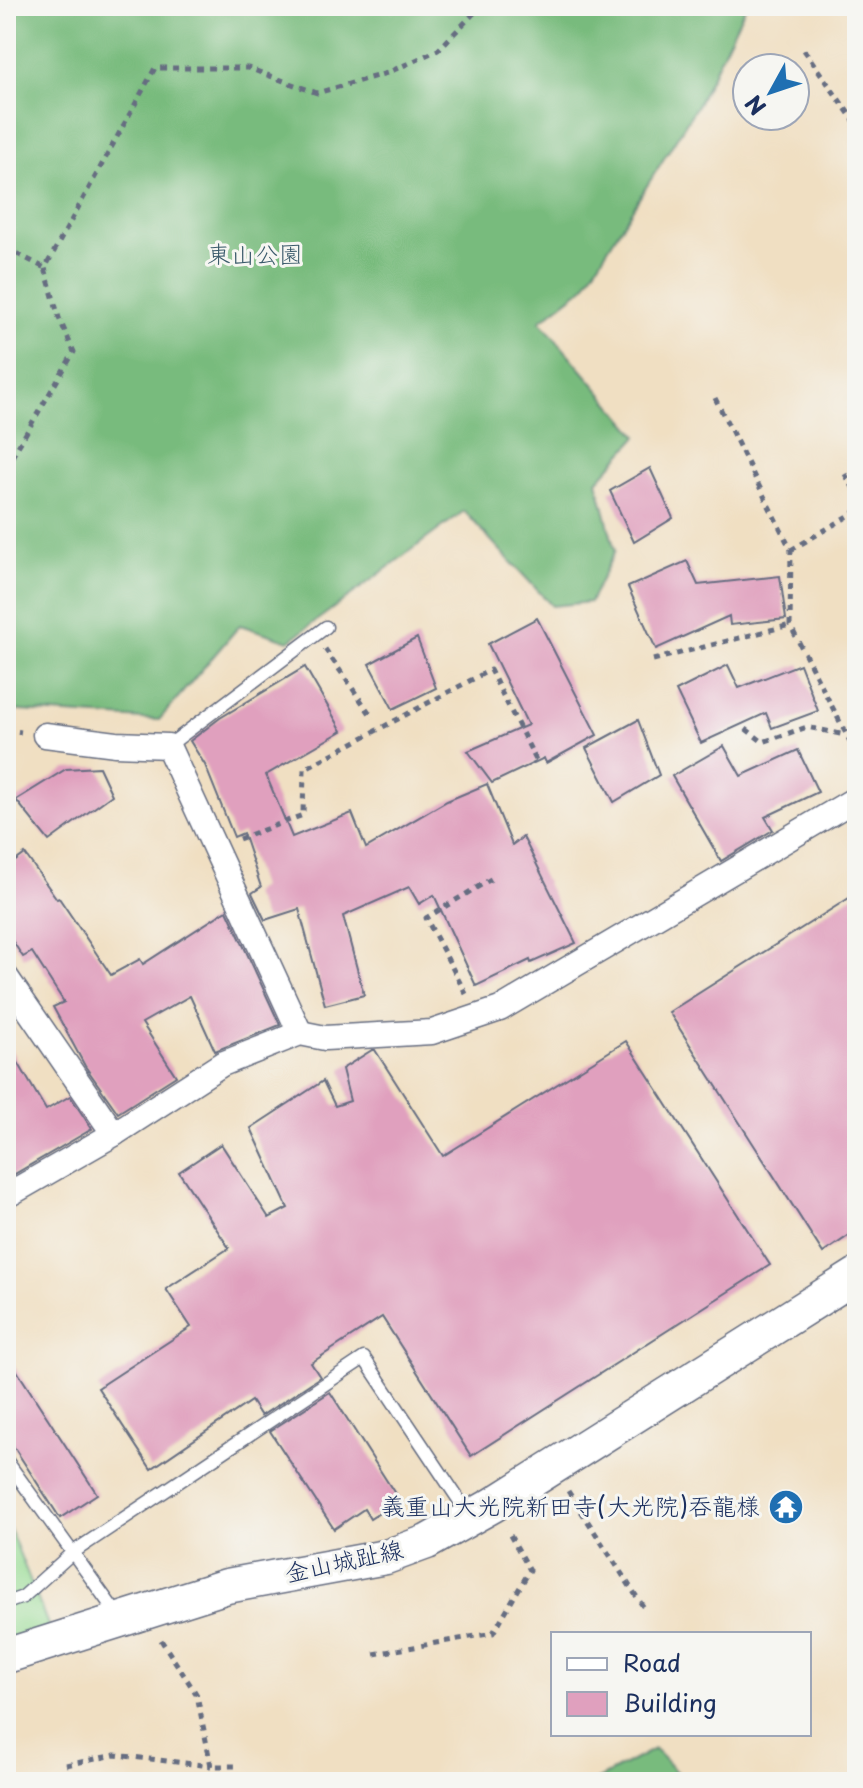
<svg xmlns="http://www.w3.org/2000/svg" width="863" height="1788" font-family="'Playpen Sans','Klee One',sans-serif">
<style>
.green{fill:#96db93;stroke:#588578;stroke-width:2}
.forest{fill:#78bb7d;stroke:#4a756e;stroke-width:2}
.building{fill:#e0a0be}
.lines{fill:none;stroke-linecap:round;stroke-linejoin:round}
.service-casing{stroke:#666d81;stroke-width:15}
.minor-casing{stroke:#666d81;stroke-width:27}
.secondary-casing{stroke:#666d81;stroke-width:37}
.path{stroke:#666d81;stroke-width:5;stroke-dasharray:6 6;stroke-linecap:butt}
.service{stroke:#fff;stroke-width:12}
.minor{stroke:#fff;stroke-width:24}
.secondary{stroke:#fff;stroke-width:34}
.labels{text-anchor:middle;stroke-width:6;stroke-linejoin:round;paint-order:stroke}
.park-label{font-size:24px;fill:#3a5a6b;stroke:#f6f6f2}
.poi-label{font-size:24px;fill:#1b2f5e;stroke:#f6f6f2;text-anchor:end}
.street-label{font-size:24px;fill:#1b2f5e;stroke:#f6f6f2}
</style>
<rect width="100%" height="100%" fill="#f6f6f2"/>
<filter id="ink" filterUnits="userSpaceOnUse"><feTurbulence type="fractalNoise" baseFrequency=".0125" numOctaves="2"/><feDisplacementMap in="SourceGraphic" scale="16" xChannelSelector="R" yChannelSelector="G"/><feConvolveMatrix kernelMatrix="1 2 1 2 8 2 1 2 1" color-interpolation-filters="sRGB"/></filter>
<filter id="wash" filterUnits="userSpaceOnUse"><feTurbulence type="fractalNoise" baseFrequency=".006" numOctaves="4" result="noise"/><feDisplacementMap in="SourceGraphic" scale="32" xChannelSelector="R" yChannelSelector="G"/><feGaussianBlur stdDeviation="1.8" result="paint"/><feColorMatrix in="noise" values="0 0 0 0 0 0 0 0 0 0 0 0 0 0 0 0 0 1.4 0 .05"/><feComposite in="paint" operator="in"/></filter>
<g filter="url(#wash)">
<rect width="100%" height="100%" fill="#f0dfc2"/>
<polygon class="green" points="6,1520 54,1640 6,1656"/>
<g class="forest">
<polygon points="6,6 746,6 699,102 584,287 540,321 638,436 597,481 615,551 590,602 552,606 464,511 289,641 240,625 159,720 6,710"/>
<polygon points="654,1749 686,1782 593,1782"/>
</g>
<g id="blocks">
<g class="building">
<polygon points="650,468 673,518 634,542 610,491"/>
<polygon points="687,561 698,585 780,576 786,619 730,625 729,616 656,649 628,587"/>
<polygon points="537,618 597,735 546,763 544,758 492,783 468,751 528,725 488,644"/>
<polygon points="417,638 436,688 393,709 369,664"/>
<polygon points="800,664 818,711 772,728 766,713 701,743 676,691 728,665 739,688"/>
<polygon points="305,667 342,731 266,775 292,837 352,813 366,848 447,801 487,784 512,845 523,837 576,943 531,963 530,960 476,986 434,895 419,904 409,887 343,916 364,995 325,1005 299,909 265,920 252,893 261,887 243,833 234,837 205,765 190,741 220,718"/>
<polygon points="638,720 659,775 614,802 586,748"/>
<polygon points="724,746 741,776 798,750 818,792 765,817 773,830 721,861 672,776"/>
<polygon points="99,767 112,795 49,841 16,800 66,769"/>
<polygon points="25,854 57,899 59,898 111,975 140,959 143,964 227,910 280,1025 215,1051 190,996 142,1023 176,1076 118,1113 85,1066 53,1007 64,1002 32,952 23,957 6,931 6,868"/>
<polygon points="857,893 857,1230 823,1253 669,1012"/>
<polygon points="626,1041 770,1265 471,1456 382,1317 311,1363 320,1377 261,1416 251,1401 151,1469 98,1388 191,1327 166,1289 229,1248 179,1172 221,1144 269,1218 288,1208 251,1128 323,1081 335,1106 350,1101 342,1069 372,1050 375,1050 443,1156"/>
<polygon points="6,1042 46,1110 70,1096 92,1129 6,1179"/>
<polygon points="6,1354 97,1494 60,1518 6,1435"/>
<polygon points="330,1392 399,1500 370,1519 364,1509 334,1529 270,1431"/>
</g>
</g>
</g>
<g filter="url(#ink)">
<use href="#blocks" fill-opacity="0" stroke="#666d81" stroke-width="2"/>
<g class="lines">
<g class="service-casing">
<g id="service">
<polyline points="168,746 326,627"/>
<polyline points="6,1460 119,1617"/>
<polyline points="6,1603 23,1597 72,1553 364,1358 469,1515"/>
</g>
</g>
<g class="minor-casing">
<g id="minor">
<polyline points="45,735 116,744 168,746 300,1033"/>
<polyline points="6,977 114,1134"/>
<polyline points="6,1196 114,1134 222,1064 300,1033 325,1038 432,1032 500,1009 857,798"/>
</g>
</g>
<g class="secondary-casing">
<polyline id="secondary" points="6,1656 227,1586 386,1557 427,1542 493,1505 857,1275"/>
</g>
<g class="path">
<polyline points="847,6 857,11"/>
<polyline points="804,50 857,125"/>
<polyline points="6,248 45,268"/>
<polyline points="715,398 791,550 790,625 857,755"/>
<polyline points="6,467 74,352 59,318 45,268 155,68 248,68 317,93 387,73 438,50 481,6"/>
<polyline points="845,474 857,494"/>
<polyline points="791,550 857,511"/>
<polyline points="325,649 373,718"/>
<polyline points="653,660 790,625"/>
<polyline points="746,729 763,742 807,727 845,735"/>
<polyline points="6,730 21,732"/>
<polyline points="239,839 303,815 304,769 490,670 536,760"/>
<polyline points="466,994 426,918 491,879"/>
<polyline points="568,1491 644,1608"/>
<polyline points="161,1640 197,1695 211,1766 238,1766"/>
<polyline points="374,1654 493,1633 530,1570 507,1530"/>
<polyline points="66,1765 115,1755 211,1766"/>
</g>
<use href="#service" class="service"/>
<use href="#minor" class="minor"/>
<use href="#secondary" class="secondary"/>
</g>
</g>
<defs>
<g id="temple-disc" transform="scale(1.8)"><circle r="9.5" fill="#1f6fb2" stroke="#f6f6f2"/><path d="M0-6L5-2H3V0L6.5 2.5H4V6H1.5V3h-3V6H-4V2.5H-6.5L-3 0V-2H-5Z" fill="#fff"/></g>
</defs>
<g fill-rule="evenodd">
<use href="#temple-disc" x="786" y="1507"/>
</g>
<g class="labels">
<g class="park-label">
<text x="255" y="263">東山公園</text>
</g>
<g class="poi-label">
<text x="760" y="1515">義重山大光院新田寺(大光院)吞龍様</text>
</g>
<g class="street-label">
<text transform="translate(344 1562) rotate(-12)" y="8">金山城趾線</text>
</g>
</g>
<rect width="863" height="1788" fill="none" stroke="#f6f6f2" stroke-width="32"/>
<rect x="551" y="1632" width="260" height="104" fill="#f6f6f2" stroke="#9ea6b7" stroke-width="2"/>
<rect x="567" y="1658" width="40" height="12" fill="#ffffff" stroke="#9ea6b7" stroke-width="2"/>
<text x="623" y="1672" font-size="24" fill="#1b2f5e">Road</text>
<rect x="567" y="1692" width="40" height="24" fill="#e0a0be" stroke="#9ea6b7" stroke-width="2"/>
<text x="623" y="1712" font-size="24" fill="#1b2f5e">Building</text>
<g transform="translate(771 92) rotate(230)"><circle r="38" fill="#f6f6f2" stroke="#9ea6b7" stroke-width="2"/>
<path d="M0-6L14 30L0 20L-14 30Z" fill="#1f6fb2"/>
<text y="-12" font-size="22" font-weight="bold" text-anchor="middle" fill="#1b2f5e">N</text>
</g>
</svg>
